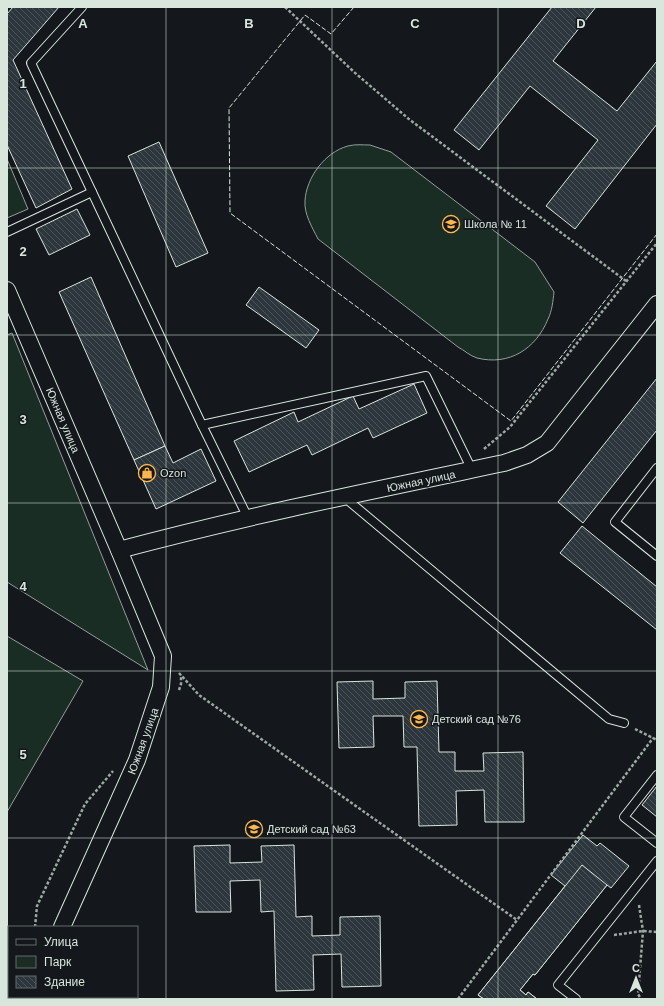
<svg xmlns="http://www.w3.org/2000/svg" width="664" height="1006" font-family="Arial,sans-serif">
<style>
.green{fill:#1a2d24;stroke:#939e99}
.building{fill:url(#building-back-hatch);stroke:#d8e6dc}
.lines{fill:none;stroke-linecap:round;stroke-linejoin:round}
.service-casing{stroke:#d8e6dc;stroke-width:10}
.minor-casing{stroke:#d8e6dc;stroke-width:18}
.path{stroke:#9da8a2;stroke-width:2.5;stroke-dasharray:3 2;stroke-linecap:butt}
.service{stroke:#14181c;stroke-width:8}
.minor{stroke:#14181c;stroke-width:16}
.fence{stroke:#d8e6dc;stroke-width:1;stroke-dasharray:5 2;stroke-linecap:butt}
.grid{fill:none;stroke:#d8e6dc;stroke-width:1;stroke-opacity:0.55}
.labels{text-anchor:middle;stroke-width:3;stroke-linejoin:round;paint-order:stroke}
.poi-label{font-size:11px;fill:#d8e6dc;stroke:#14181c;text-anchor:start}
.street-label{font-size:11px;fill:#d8e6dc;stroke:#14181c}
.grid-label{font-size:13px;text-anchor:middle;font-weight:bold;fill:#d8e6dc;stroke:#14181c;stroke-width:3;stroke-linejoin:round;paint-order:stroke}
</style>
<defs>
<pattern id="building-back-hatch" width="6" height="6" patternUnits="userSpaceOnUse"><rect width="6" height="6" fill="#2c363c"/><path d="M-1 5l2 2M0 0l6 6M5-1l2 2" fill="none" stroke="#4a5358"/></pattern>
</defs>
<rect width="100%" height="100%" fill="#14181c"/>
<g class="green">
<path d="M 370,145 L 391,152 L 535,262 L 554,292 C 553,301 552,311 548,319 C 536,349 509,366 477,358 C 470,356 464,350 458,347 L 318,239 C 312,227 304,214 305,201 C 306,178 325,152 348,146 C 355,144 363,145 370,145 Z"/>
<polygon points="7,159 28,209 7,218"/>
<polygon points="12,333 148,670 7,582 7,335"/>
<polygon points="7,636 83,681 7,812"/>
</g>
<g class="building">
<polygon points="13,7 59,7 13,60 72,189 36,208 7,145 7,14"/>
<polygon points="552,7 596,7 553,61 617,111 657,61 657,124 575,229 546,206 598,140 530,86 479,150 454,130"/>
<polygon points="159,142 208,253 176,267 128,156"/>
<polygon points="77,209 90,235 49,255 36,229"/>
<polygon points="91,277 165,446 134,460 59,292"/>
<polygon points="259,287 319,330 306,348 246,305"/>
<polygon points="657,378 657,430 583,523 558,502"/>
<polygon points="414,384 427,413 373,438 368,428 312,455 307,445 249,472 234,441 294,412 298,422 353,396 359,409"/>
<polygon points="165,446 173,463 201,449 216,481 156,509 134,460"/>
<polygon points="582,526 657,587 657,630 560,553"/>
<polygon points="373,681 373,699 405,698 405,682 437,681 439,752 455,752 455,771 484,771 483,753 523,752 524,822 485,822 484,790 456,791 457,825 419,826 417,747 404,747 403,716 373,716 374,747 339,748 337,682"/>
<polygon points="657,786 657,817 642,805"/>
<polygon points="583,835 597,846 600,843 629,866 611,888 607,885 535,975 533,974 520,990 526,995 528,992 537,999 484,999 478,995 565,886 551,875"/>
<polygon points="230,845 230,863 262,862 261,846 294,845 296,917 312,916 312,936 340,935 340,917 380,916 381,986 342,987 341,954 313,955 314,990 276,991 274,911 261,912 260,880 230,881 231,912 196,912 194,846"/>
<polygon points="582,865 607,885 535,975 533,974 520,990 526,995 528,992 537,999 484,999 478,995"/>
</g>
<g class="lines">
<g class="service-casing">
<g id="service">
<polyline points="92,192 202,425"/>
<polyline points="7,232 92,192 31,63 82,7"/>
<polyline points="657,468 615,522 657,556"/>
<polyline points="344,497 609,719 624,723"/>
<polyline points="248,518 202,425 426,376 472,470"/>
<polyline points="657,775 624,817 657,843"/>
<polyline points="61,997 64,999"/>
<polyline points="576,999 558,985 657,861"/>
</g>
</g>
<g class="minor-casing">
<g id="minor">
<polyline points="7,290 119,550 163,656 161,687 137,760 62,927"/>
<path d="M 119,550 C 246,516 375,490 504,463 L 527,455 L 547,443 L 657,304"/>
<polyline points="29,999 30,997"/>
</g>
</g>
<g class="path">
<polyline points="285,7 354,72 410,120 626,281"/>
<polyline points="484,449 510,427 657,243"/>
<polyline points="179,673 199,695 517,920"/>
<polyline points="179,690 181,684 181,675"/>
<polyline points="635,729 657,740"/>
<polyline points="639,905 643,931 638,994 641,999"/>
<polyline points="35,927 37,906 85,804 113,771"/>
<polyline points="614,935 643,931 657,932"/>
<polyline points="458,999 653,738"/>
</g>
<use href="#service" class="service"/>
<use href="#minor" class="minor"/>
<polyline class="fence" points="354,7 331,34 305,15 229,108 230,213 511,421 657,234"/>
</g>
<path class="grid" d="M 166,7 L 166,999M 332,7 L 332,999M 498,7 L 498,999M 7,168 L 657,168M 7,335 L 657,335M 7,503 L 657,503M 7,671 L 657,671M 7,838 L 657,838"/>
<defs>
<g id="school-ring" transform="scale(0.9)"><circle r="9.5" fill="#14181c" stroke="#ffb74d" stroke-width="1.5"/><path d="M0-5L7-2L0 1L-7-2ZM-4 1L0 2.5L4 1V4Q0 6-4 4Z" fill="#ffb74d"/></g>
<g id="shop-ring" transform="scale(0.9)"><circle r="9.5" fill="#14181c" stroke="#ffb74d" stroke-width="1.5"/><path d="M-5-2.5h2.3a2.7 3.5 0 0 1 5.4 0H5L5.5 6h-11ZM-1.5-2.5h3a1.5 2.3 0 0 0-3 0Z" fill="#ffb74d"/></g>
</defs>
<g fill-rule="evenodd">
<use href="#school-ring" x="451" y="224"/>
<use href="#shop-ring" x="147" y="473"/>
<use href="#school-ring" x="419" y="719"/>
<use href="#school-ring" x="254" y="829"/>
</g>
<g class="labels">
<g class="poi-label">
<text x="464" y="228">Школа № 11</text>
<text x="160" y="477">Ozon</text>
<text x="432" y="723">Детский сад №76</text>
<text x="267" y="833">Детский сад №63</text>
</g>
<g class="street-label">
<text transform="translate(63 420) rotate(67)" y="4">Южная улица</text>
<text transform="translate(421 481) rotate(-12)" y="4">Южная улица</text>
<text transform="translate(143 741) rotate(-70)" y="4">Южная улица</text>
</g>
</g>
<g class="grid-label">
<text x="83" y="28">A</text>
<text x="249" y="28">B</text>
<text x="415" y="28">C</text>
<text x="581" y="28">D</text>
<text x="23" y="88">1</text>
<text x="23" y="256">2</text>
<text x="23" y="424">3</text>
<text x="23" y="591">4</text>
<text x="23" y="759">5</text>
</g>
<rect width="664" height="1006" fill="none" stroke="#d8e6dc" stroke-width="16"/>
<rect x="8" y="926" width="130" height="72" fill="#14181c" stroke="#626a69"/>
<rect x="16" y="939" width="20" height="6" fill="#14181c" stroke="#626a69"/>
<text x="44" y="946" font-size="12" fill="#d8e6dc">Улица</text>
<rect x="16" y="956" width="20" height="12" fill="#1a2d24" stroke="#626a69"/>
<text x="44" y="966" font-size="12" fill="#d8e6dc">Парк</text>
<rect x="16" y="976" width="20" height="12" fill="url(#building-back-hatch)" stroke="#626a69"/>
<text x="44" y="986" font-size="12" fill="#d8e6dc">Здание</text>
<g transform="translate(636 978)" stroke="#14181c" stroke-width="3" paint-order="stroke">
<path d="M0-3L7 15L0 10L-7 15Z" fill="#d8e6dc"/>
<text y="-6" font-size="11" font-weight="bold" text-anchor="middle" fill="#d8e6dc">С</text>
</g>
</svg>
